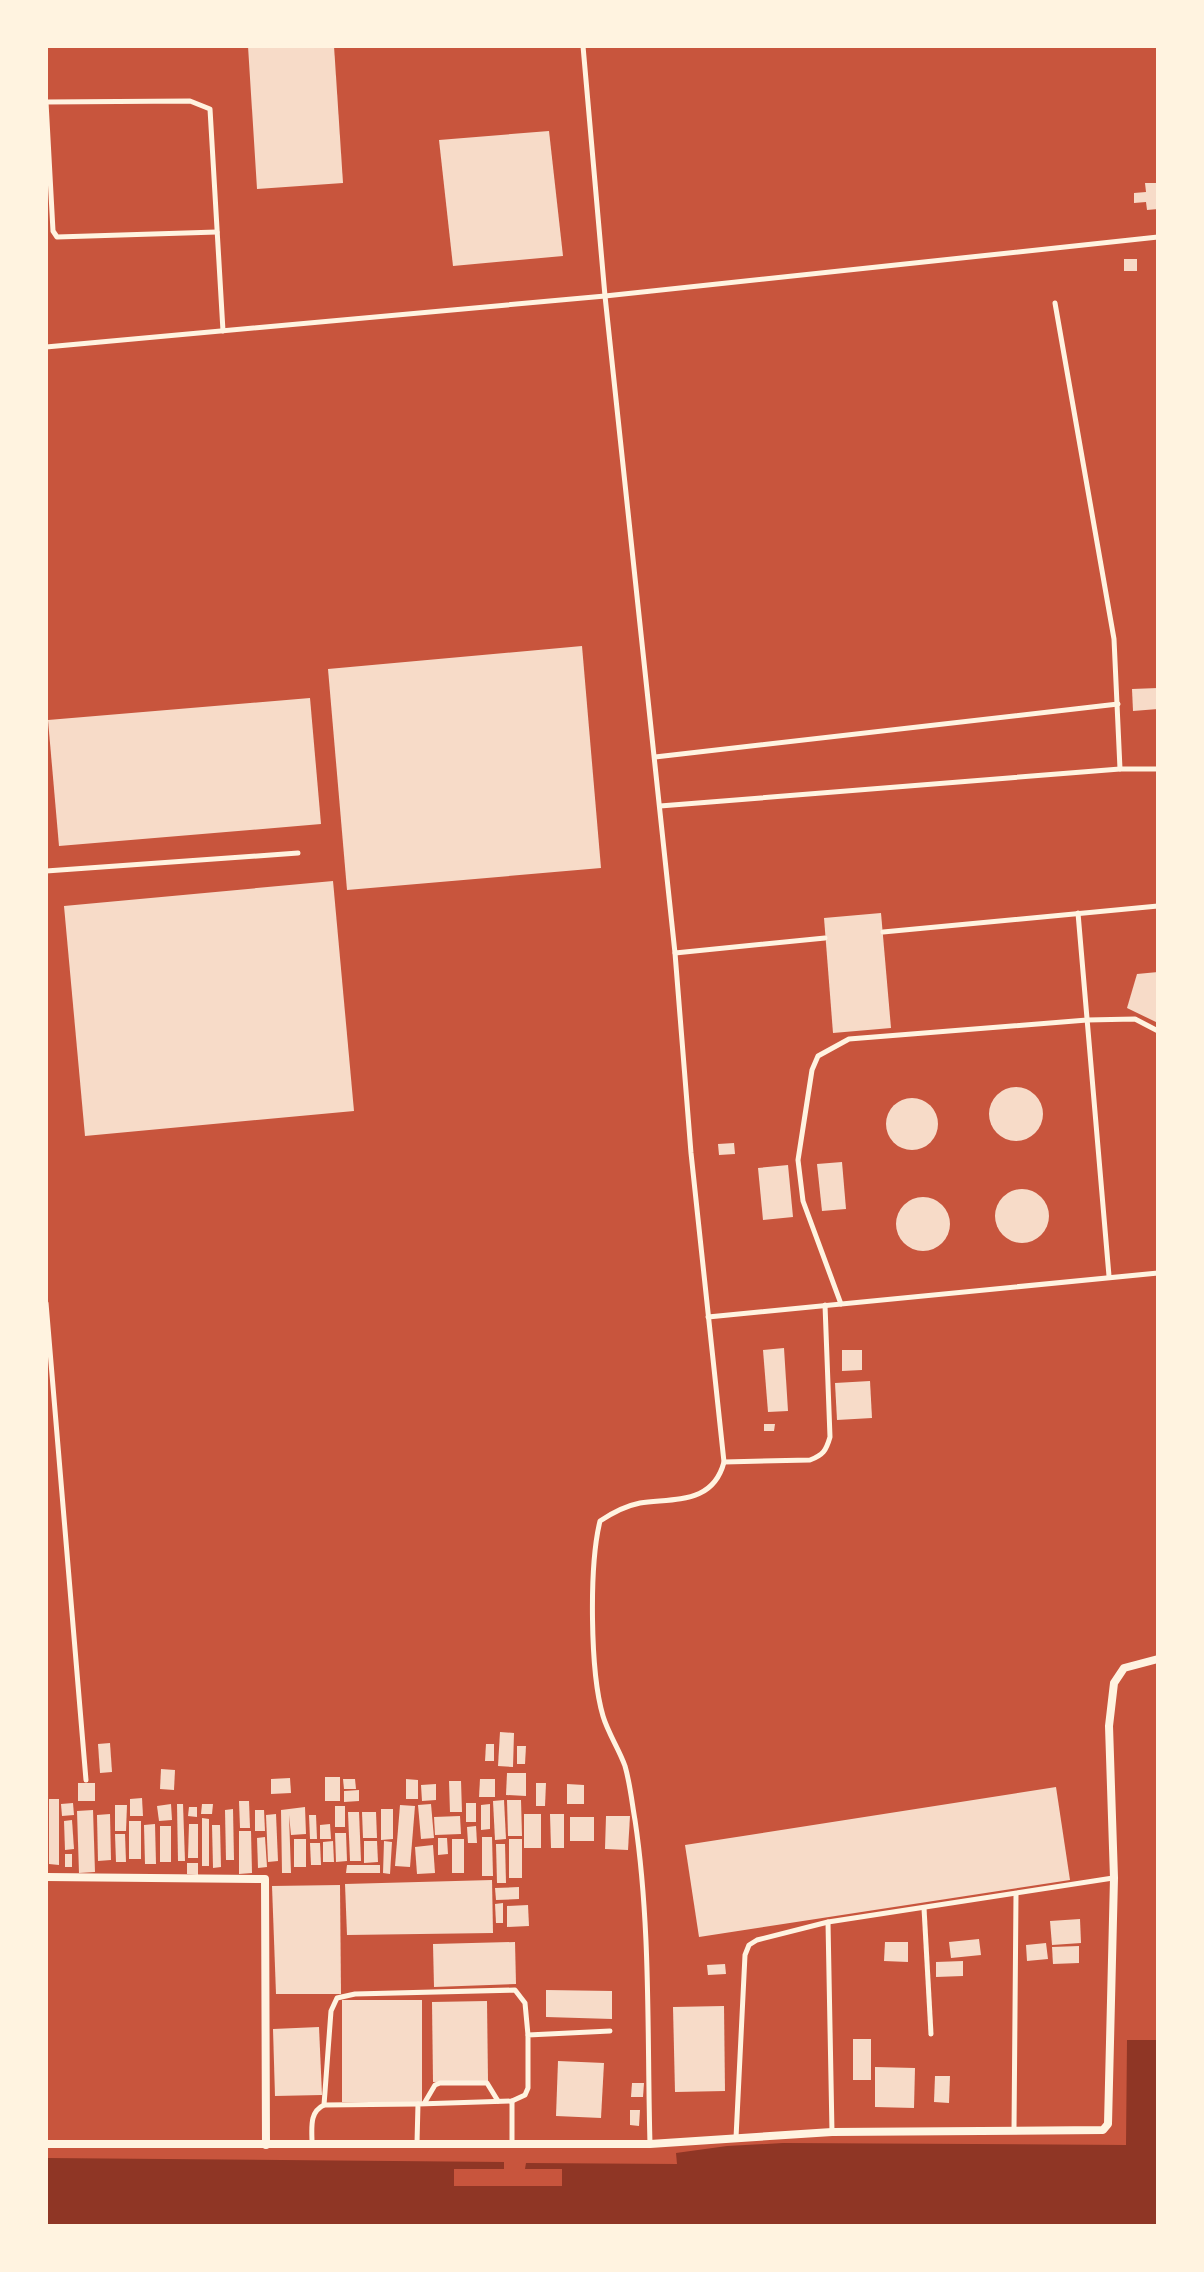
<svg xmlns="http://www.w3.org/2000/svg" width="1204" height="2272" font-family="'PT Sans',sans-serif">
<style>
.water{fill:#8f3625}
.building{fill:#f7dbc8}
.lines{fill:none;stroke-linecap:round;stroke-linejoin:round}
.service{stroke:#fff3e0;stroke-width:5}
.minor{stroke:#fff3e0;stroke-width:8}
</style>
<rect width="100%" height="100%" fill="#c8553d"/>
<polygon class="water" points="1127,2040 1158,2040 1158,2226 46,2226 46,2158 504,2162 504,2169 454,2169 454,2186 562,2186 562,2169 525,2169 526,2163 677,2164 676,2153 727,2146 783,2143 1126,2145"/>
<g class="building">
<polygon points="248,46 334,46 343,183 257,189"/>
<polygon points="549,131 563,256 453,266 439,140"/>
<polygon points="1145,183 1158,183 1158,209 1147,210 1146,202 1134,203 1134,193 1146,192"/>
<rect x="1124" y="259" width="13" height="12"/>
<polygon points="582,646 601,868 347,890 328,669"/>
<polygon points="1158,688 1158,709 1133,711 1132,689"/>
<polygon points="310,698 321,824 59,846 48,720"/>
<polygon points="333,881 354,1111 85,1136 64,906"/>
<polygon points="881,913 891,1028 833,1033 824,918"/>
<polygon points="1158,972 1158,1023 1127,1008 1137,974"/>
<circle cx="1016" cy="1114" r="27"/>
<circle cx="912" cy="1124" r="26"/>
<polygon points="734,1143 735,1154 719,1155 718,1144"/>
<polygon points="842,1162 846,1209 822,1211 817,1164"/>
<polygon points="788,1165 793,1217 763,1220 758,1168"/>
<circle cx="1022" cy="1216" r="27"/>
<circle cx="923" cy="1224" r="27"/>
<polygon points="784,1348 788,1411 768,1412 763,1350"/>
<polygon points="842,1350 862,1350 862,1370 842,1371"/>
<polygon points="870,1381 872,1418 837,1420 835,1383"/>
<polygon points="764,1424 775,1424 774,1431 764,1431"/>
<polygon points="500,1732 514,1733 513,1767 498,1766"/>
<polygon points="110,1743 112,1772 100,1773 98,1744"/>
<polygon points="486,1744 494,1744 494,1761 485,1761"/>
<polygon points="517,1746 526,1746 525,1764 517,1764"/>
<polygon points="161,1769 175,1770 174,1790 160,1789"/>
<polygon points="507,1773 526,1773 526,1796 506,1795"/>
<rect x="325" y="1777" width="15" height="24"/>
<polygon points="290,1778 291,1793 271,1794 271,1779"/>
<polygon points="343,1779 355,1779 356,1789 344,1789"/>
<polygon points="406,1779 418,1780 418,1799 406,1799"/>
<polygon points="480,1779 495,1779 495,1797 479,1797"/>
<polygon points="449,1781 461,1781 462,1812 450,1812"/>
<rect x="78" y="1783" width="17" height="18"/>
<polygon points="536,1783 546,1783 545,1806 536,1806"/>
<polygon points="436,1784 436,1800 422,1801 421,1785"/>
<polygon points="567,1784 584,1785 584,1804 567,1804"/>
<polygon points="1056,1787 1070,1880 699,1937 685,1845"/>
<polygon points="359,1790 359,1801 344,1802 344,1791"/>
<polygon points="142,1798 143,1816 130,1816 130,1799"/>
<polygon points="49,1799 59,1799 59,1865 49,1864"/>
<polygon points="504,1800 506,1839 495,1840 493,1801"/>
<polygon points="507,1800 521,1800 522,1836 508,1836"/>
<polygon points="239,1801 249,1801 250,1828 240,1828"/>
<polygon points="73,1803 74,1815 62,1816 61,1804"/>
<rect x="466" y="1803" width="10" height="19"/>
<polygon points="171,1804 172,1820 159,1821 157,1806"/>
<polygon points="177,1804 183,1804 185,1861 178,1861"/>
<polygon points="202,1804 213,1804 212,1814 201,1814"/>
<polygon points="431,1804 434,1838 421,1839 418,1805"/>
<polygon points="490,1804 490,1829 481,1830 481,1805"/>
<polygon points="115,1805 127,1805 126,1831 115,1831"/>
<polygon points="400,1805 415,1806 410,1867 395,1866"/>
<rect x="335" y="1806" width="10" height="21"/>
<polygon points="189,1807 197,1807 197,1817 188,1816"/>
<polygon points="305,1807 306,1834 291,1835 289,1815 291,1873 282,1873 281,1810"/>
<polygon points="233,1809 234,1860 226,1860 225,1810"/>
<polygon points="381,1809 393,1809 393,1839 381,1840"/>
<polygon points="93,1810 95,1872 79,1873 77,1811"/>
<polygon points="255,1810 264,1810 265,1831 255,1831"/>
<polygon points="348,1812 359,1812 361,1861 350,1861"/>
<polygon points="362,1812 376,1812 377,1838 363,1838"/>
<polygon points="110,1814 111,1860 98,1861 97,1815"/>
<polygon points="276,1814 278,1861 268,1862 266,1815"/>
<rect x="524" y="1814" width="17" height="34"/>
<polygon points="550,1814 564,1814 564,1848 551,1848"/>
<polygon points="309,1815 316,1815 317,1839 310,1839"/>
<polygon points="460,1816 461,1834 435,1835 434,1817"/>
<polygon points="606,1816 630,1816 628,1850 605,1849"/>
<rect x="570" y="1817" width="24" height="24"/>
<polygon points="202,1818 209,1819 209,1866 202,1866"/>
<polygon points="72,1820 74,1849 65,1850 64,1821"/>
<rect x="129" y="1821" width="12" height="38"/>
<polygon points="155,1824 156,1864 145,1864 144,1825"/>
<polygon points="189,1824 198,1824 198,1858 188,1858"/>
<polygon points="330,1824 331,1839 320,1839 320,1825"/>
<polygon points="212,1825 220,1825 221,1867 213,1868"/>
<rect x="160" y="1826" width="11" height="36"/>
<polygon points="476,1826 477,1843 468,1843 467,1827"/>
<polygon points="239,1831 251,1831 252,1873 239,1874"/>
<polygon points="335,1833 346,1833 347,1861 336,1862"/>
<polygon points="115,1834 125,1834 126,1862 116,1862"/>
<polygon points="265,1837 267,1867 258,1868 257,1838"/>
<polygon points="482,1837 492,1837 493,1876 482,1876"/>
<polygon points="438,1838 447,1838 448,1854 438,1855"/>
<rect x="294" y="1839" width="12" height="28"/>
<rect x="452" y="1839" width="12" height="34"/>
<rect x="509" y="1839" width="13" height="39"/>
<polygon points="333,1841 334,1862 323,1862 323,1842"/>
<polygon points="364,1841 377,1841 378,1862 364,1863"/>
<polygon points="384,1841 392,1842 390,1874 383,1873"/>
<polygon points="310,1843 320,1843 321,1865 311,1865"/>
<polygon points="496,1844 505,1844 506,1883 497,1883"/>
<polygon points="433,1845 435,1873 417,1874 415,1847"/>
<rect x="65" y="1854" width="7" height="13"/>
<polygon points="187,1863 198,1863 198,1875 187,1874"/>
<polygon points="347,1865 380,1865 380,1873 346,1873"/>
<polygon points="492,1880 493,1933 347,1935 345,1884"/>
<polygon points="340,1885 341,1994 276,1994 272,1886"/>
<polygon points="519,1887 519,1899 496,1900 495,1888"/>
<polygon points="503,1903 503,1923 496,1923 495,1904"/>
<polygon points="528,1905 529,1926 507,1927 507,1906"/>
<polygon points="1080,1919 1081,1943 1052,1945 1050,1921"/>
<polygon points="979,1939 981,1955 951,1958 949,1942"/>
<polygon points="515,1942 516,1984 434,1987 433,1944"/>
<polygon points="885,1942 908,1942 908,1962 884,1961"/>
<polygon points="1046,1943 1048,1959 1027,1961 1026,1945"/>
<polygon points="1079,1946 1079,1963 1053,1964 1052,1947"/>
<polygon points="963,1961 963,1976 936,1977 936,1962"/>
<polygon points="725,1964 726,1974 708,1975 707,1965"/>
<polygon points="546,1990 612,1991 612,2019 546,2017"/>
<rect x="342" y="2000" width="80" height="102"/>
<polygon points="487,2001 488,2081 433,2082 432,2002"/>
<polygon points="724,2006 725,2091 675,2092 673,2007"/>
<polygon points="319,2027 322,2095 275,2096 273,2029"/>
<rect x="853" y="2039" width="18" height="41"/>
<polygon points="558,2061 604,2063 601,2118 556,2116"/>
<polygon points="875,2067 915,2068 914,2108 875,2107"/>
<polygon points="935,2076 950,2076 949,2103 934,2102"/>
<polygon points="632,2083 644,2083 643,2097 631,2097"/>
<polygon points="630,2110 640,2110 639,2126 630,2125"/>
</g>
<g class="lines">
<g class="service">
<polyline points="583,46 605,296 675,953 825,938"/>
<polyline points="46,102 190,101 210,109 223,331"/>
<polyline points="46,102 53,231 57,237 217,232"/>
<polyline points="1055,303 1114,639 1120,769"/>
<polyline points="46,347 605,296 1158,237"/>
<polyline points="655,757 1118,704"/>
<polyline points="660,806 1120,769 1158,769"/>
<polyline points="46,871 298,853"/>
<polyline points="1078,913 1109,1276"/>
<polyline points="883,932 1158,906"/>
<polyline points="46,1303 86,1780"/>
<polyline points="841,1304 803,1201 798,1160 812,1070 818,1056 849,1039 1087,1020 1135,1019 1158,1031"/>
<polyline points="708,1317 1158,1273"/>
<path d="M 724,1462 L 810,1460 C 823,1455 826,1451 830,1437 L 825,1305"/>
<polyline points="924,1908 931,2034"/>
<polyline points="828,1922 832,2132"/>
<polyline points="512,2101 512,2143"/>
<polyline points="425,2102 435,2085 440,2083 487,2083 498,2101"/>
<polyline points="324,2105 418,2104"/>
<polyline points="1014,2130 1016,1894"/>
<polyline points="736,2138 745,1955 749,1945 757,1940 828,1922 1113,1878"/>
<path d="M 312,2143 C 312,2128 309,2112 324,2105 L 331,2011 L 337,1998 L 355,1994 L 515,1990 L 525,2003 L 528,2035"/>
<polyline points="417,2143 418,2104 512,2101 525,2095 528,2088 528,2035 610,2031"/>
<path d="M 650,2144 C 647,2037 651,1927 635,1820 C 632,1803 630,1783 625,1766 C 619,1749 608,1733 603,1716 C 590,1672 589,1566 600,1521 C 612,1513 625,1506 640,1503 C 676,1498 713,1504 724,1462 L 691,1153 L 675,953"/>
</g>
<g class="minor">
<polyline points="46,1877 265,1879 266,2145"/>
<polyline points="46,2144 650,2144 832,2132 1103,2130 1108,2124 1114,1878 1109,1726 1114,1683 1124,1668 1158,1659"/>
</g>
</g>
<rect width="1204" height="2272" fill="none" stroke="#fff3e0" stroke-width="96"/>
</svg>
